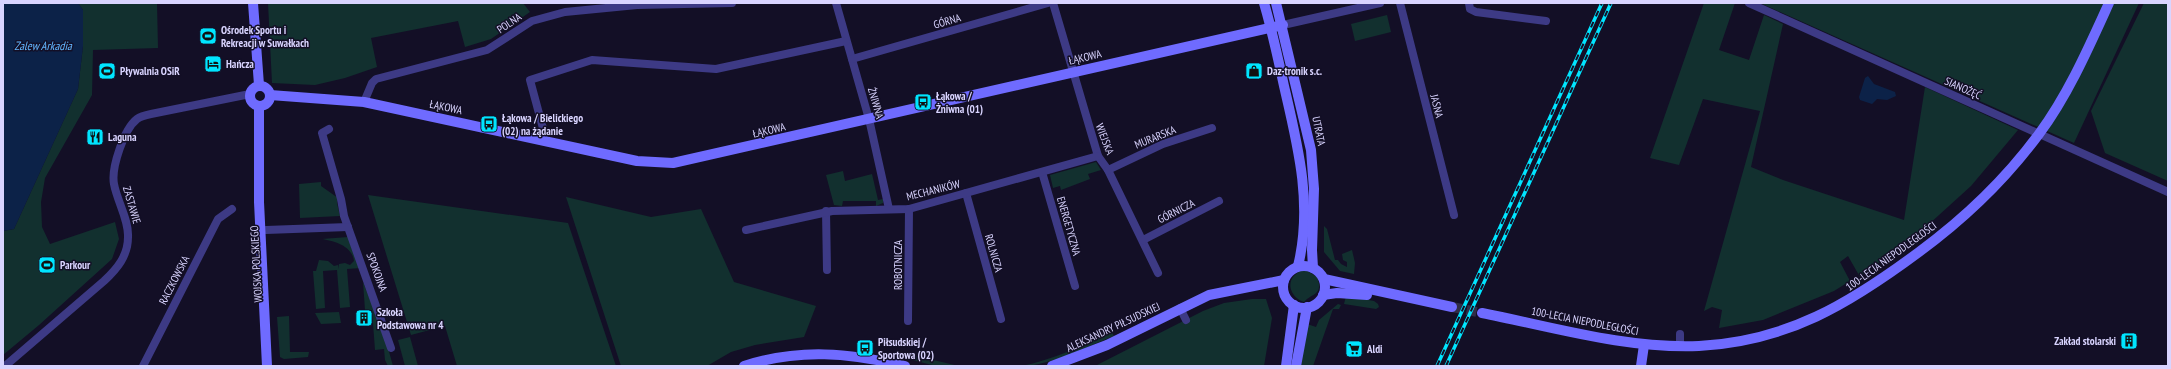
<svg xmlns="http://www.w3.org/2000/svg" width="2171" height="369" font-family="'PT Sans Narrow',sans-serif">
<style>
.green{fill:#12302f}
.water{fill:#0c2248}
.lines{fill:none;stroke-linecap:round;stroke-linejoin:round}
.secondary-tunnel{stroke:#312d47;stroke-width:10;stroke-dasharray:10 5;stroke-linecap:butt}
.street{stroke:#3d3a85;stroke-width:8}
.secondary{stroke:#6f6bff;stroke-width:10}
.rail-casing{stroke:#00e5ff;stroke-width:3.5}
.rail{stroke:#130f26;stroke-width:2;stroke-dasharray:6;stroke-linecap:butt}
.labels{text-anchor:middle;stroke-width:3;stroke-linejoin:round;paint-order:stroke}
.street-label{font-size:11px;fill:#d9d4ff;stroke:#130f26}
.poi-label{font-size:11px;font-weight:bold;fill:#d9d4ff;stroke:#130f26;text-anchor:start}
.water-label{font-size:12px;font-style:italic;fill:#62b6ff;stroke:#130f26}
</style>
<rect width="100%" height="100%" fill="#130f26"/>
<g class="green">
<polygon points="78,3 157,3 158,48 93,50 92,95 45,178 41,202 42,227 50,244 115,222 119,239 112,259 39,325 3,355 3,231 14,229 78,89 83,46 83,10"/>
<polygon points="268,3 523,3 530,12 491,39 465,47 458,21 371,38 377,67 345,78 315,85 272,83"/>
<polygon points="1704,3 1735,3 1719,50 1749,60 1764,15 1783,24 1751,167 1783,180 1904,220 1925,87 2018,130 1971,186 1928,225 1860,277 1848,256 1840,262 1850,281 1834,291 1763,320 1719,328 1722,310 1712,307 1704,311 1760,111 1703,99 1679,165 1650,158"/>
<polygon points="1760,3 2139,3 2074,143"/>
<polygon points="2144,3 2168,3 2168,181 2105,153 2091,111"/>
<polygon points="1387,15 1391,32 1355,41 1351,24"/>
<polygon points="1096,162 1101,170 1088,174 1090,179 1061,190 1060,186 1053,188 1050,175"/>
<polygon points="843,171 845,181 872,174 878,200 883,199 883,203 876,206 876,201 843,201 842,206 834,205 826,175"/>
<polygon points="321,182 321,186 338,198 337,203 340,216 300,218 299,184"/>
<polygon points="368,195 568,223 616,366 457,366 445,326 411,335"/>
<polygon points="566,197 651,217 701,209 734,282 816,306 804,337 755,345 731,352 707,366 621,366"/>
<polygon points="1324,226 1327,229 1335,260 1338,260 1341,264 1347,267 1347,262 1343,260 1342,254 1352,250 1355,263 1354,274 1340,271 1324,252"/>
<path d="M 348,237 L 361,268 L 347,269 L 350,307 L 340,308 L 337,270 L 323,271 L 325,308 L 316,309 L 313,271 L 316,271 L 319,260 L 328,261 L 334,266 L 338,265 L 338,269 L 339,264 L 345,263 L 350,265 L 354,261 C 352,245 333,241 322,239 Z"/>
<path d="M 1303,268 L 1317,277 C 1324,295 1312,293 1304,302 C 1294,299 1286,287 1293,277 C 1296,273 1300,272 1303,268 Z"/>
<polygon points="363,282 385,337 393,366 388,366 385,360 384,349 375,350 372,310 365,310"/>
<polygon points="1346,296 1374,301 1378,304 1379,307 1376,309 1344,304"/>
<polygon points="1252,299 1266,299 1272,318 1264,366 1095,366 1203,311 1224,303"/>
<polygon points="1338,304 1341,305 1339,309 1333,309 1313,366 1300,366 1307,324 1316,327 1319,320"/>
<polygon points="339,312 341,323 321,324 315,313"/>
<polygon points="289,316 290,352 309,352 308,357 284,359 280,357 277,317"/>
<path d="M 1111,331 L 1114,336 C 1086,347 1050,366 1021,366 C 1053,360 1082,346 1111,331 Z"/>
<polygon points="410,337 418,366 405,366 398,340"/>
<polygon points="899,352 959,366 936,366 896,356"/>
</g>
<g class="water">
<polygon points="3,3 78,3 83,10 83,46 78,89 14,229 3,231"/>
<polygon points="1868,76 1874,84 1895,92 1896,96 1887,100 1877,99 1872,104 1860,100 1859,97 1865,78"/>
</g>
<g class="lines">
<polyline class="secondary-tunnel" points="1452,307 1482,313"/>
<g class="street">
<polyline points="836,3 869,119 889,209"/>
<polyline points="1053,3 1098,156 1108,170 1158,273"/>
<polyline points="1400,3 1454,215"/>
<polyline points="1469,3 1470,9 1476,12 1546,21"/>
<polyline points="1749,3 2168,192"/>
<polyline points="1283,25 1380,3"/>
<polyline points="852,59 1048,3"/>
<polyline points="364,102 372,83 376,79 487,50 532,21 565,12 637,5 732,3"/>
<polyline points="329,129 322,133 341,199 344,216 391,348"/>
<polyline points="543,140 544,132 530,80 592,60 716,69 846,41"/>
<polyline points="1108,170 1163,144 1212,128"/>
<polyline points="1042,172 1075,286"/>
<polyline points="966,193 1001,319"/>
<polyline points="826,211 827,270"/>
<polyline points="266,230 348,227"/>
<polyline points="746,230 832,211 909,209 1098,156"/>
<polyline points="1143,240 1219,201"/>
<polyline points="1180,308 1186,320"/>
<polyline points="908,321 909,209"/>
<polyline points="1680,334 1680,346"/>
<path d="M 5,366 L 104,281 C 117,269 128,256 128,237 C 129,220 117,201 114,184 C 111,168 124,129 137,119 C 141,116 146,115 151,114 L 250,94"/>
<polyline points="143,366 218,219 232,209"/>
</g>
<g class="secondary">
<polyline points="253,3 259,85"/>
<path d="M 1264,3 C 1272,30 1278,58 1284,86 C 1298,146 1313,205 1298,266"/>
<polyline points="1276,3 1311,150 1314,189 1312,250 1313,268"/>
<circle cx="260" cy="96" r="10"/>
<polyline points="270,95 364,102 637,161 673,163 1283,25"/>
<polyline points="259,106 259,202 267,366"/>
<circle cx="1304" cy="287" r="21"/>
<polyline points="1324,279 1452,307"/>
<polyline points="1323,295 1337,293 1367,295"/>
<path d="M 1482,313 C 1553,327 1626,349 1699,346 C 1788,341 1849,304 1919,252 C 1964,219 2005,180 2039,134 C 2068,95 2089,47 2109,3"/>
<path d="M 744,366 C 800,348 849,353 905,366"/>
<polyline points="1052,366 1107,345 1209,295 1284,280"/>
<polyline points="1286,366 1294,305"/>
<polyline points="1296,366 1307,307"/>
<polyline points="1641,366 1644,345"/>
</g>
<g class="rail-casing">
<g id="rail">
<polyline points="1437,366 1602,3"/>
<polyline points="1446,366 1611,3"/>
</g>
</g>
<use href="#rail" class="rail"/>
</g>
<defs>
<g id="stadium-square" transform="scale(0.9)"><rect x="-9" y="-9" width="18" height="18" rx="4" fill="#00e5ff" stroke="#130f26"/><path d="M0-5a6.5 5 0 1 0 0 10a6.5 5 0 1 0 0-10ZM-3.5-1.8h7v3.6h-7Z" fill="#111"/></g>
<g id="hotel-square" transform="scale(0.9)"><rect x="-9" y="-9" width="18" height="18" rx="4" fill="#00e5ff" stroke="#130f26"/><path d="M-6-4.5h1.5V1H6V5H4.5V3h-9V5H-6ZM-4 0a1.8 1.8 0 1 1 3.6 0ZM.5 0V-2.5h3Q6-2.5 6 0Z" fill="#111"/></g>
<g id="shop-square" transform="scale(0.9)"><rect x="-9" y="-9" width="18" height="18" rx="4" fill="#00e5ff" stroke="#130f26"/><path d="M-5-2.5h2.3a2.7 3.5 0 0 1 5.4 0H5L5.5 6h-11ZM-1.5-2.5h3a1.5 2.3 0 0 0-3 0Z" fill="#111"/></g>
<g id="bus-square" transform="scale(0.9)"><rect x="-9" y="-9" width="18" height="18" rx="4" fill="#00e5ff" stroke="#130f26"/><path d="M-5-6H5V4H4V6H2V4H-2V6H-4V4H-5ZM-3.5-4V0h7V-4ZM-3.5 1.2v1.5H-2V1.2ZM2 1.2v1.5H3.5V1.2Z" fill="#111"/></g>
<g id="restaurant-square" transform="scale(0.9)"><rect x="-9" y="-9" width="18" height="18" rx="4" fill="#00e5ff" stroke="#130f26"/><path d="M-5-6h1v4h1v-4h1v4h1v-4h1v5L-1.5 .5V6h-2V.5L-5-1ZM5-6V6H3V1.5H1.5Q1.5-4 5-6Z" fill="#111"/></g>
<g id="building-square" transform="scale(0.9)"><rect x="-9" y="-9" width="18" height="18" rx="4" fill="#00e5ff" stroke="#130f26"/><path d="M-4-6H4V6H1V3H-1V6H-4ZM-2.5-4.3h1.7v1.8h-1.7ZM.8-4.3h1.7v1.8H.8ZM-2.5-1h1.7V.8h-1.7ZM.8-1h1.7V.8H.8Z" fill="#111"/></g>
<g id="supermarket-square" transform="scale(0.9)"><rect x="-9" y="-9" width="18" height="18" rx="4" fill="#00e5ff" stroke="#130f26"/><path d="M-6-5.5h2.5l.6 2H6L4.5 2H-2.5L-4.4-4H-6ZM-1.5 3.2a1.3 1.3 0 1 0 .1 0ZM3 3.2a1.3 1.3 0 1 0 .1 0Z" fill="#111"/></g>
</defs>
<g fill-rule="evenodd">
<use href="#stadium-square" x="208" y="36"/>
<use href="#hotel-square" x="213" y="64"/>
<use href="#stadium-square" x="107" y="71"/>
<use href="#shop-square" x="1254" y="71"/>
<use href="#bus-square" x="923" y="102"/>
<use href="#bus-square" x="489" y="124"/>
<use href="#restaurant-square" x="95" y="137"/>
<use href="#stadium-square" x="47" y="265"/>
<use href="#building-square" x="364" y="318"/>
<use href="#building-square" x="2129" y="341"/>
<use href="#bus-square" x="865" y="348"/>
<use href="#supermarket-square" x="1354" y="349"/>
</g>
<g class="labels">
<g class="street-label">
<text transform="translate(947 21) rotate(-16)" y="4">GÓRNA</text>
<text transform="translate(509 23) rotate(-34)" y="4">POLNA</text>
<text transform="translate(1085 57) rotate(-13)" y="4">ŁĄKOWA</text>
<text transform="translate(1963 88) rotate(24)" y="4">SIANOŻĘĆ</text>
<text transform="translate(876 103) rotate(74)" y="4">ŻNIWNA</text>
<text transform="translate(1437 106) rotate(76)" y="4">JASNA</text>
<text transform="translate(446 107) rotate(12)" y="4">ŁĄKOWA</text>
<text transform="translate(769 130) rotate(-13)" y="4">ŁĄKOWA</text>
<text transform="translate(1319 131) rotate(79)" y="4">UTRATA</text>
<text transform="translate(1155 137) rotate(-22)" y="4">MURARSKA</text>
<text transform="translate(1105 139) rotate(69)" y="4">WIEJSKA</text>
<text transform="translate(933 190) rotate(-14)" y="4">MECHANIKÓW</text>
<text transform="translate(132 205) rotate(74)" y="4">ZASTAWIE</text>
<text transform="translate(1176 211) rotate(-27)" y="4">GÓRNICZA</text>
<text transform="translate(1069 226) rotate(74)" y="4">ENERGETYCZNA</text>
<text transform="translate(994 253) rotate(74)" y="4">ROLNICZA</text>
<text transform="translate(1891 256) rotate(-36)" y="4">100-LECIA NIEPODLEGŁOŚCI</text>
<text transform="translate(256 264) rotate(-93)" y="4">WOJSKA POLSKIEGO</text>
<text transform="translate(898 265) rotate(-90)" y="4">ROBOTNICZA</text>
<text transform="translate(377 272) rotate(70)" y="4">SPOKOJNA</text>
<text transform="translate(174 280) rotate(-63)" y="4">RACZKOWSKA</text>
<text transform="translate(1585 321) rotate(11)" y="4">100-LECIA NIEPODLEGŁOŚCI</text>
<text transform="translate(1113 327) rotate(-25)" y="4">ALEKSANDRY PIŁSUDSKIEJ</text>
</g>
<g class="poi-label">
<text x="221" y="34">Ośrodek Sportu i<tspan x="221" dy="13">Rekreacji w Suwałkach</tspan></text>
<text x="226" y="68">Hańcza</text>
<text x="120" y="75">Pływalnia OSiR</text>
<text x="1267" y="75">Daz-tronik s.c.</text>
<text x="936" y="100">Łąkowa /<tspan x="936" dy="13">Żniwna (01)</tspan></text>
<text x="502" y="122">Łąkowa / Bielickiego<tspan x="502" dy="13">(02) na żądanie</tspan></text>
<text x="108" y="141">Laguna</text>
<text x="60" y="269">Parkour</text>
<text x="377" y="316">Szkoła<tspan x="377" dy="13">Podstawowa nr 4</tspan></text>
<text x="2116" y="345" text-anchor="end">Zakład stolarski</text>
<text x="878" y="346">Piłsudskiej /<tspan x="878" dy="13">Sportowa (02)</tspan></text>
<text x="1367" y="353">Aldi</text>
</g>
<g class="water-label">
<text x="43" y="50">Zalew Arkadia</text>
</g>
</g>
<rect width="2171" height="369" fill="none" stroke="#d9d4ff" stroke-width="8"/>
</svg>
